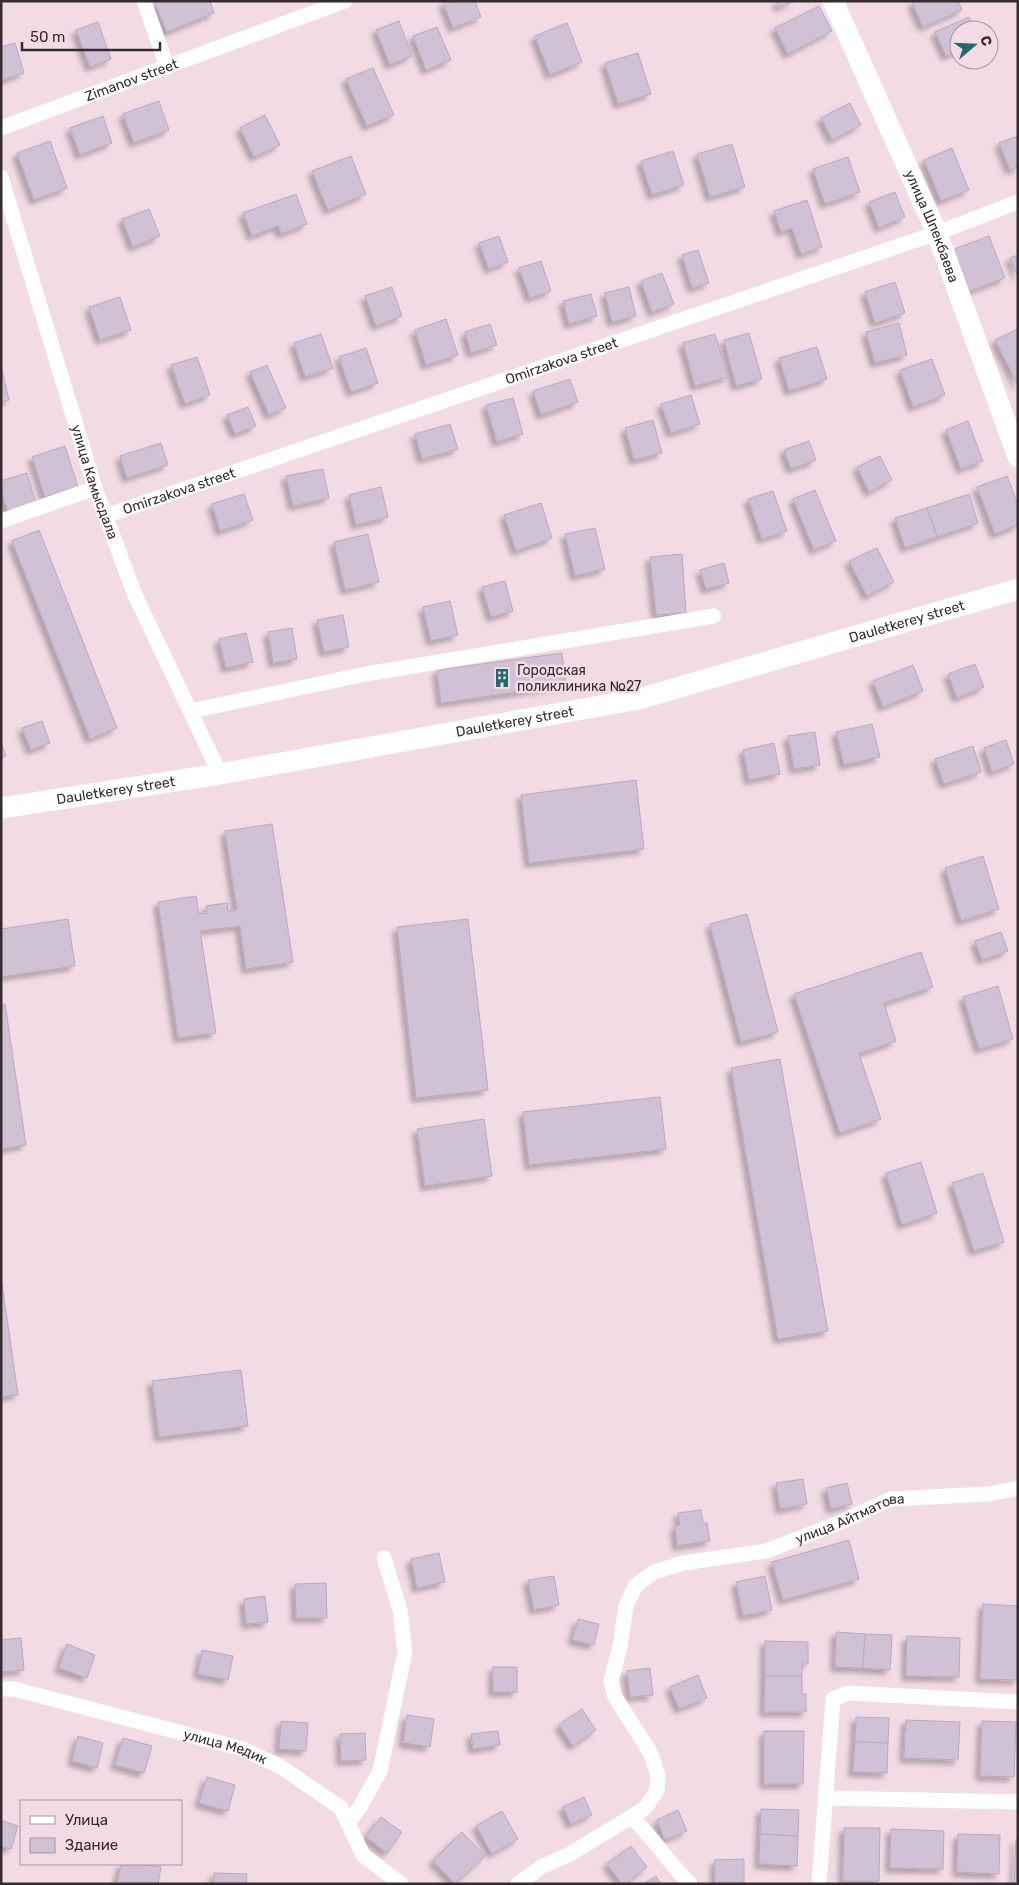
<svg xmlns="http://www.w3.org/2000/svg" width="1019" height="1885" font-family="Rubik,sans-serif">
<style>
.building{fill:#d1c1d4;stroke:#b9aabc;filter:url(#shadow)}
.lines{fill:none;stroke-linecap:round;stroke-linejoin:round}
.street{stroke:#fff;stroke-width:15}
.secondary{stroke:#fff;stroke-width:21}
.labels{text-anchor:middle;stroke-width:5;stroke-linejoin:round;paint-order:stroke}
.street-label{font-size:14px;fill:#352c30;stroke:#f3dbe6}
.poi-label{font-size:14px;fill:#352c30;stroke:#f3dbe6;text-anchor:start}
</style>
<defs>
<filter id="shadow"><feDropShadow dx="-4.5" dy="4.5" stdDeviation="2.5" flood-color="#0004"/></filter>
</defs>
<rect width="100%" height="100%" fill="#f3dbe6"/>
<g class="building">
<polygon points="154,1 210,1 214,13 167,32"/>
<polygon points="475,1 481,17 453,28 443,2"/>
<polygon points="776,1 795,1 779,7"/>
<polygon points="915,1 958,1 962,10 923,27 912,3"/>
<polygon points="819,6 832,31 788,54 775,28"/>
<polygon points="969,17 974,30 959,30 959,51 946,56 935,32"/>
<polygon points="399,21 412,56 390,65 376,30"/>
<polygon points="98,22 111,59 90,67 76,30"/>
<polygon points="567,23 582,62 550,75 535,36"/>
<polygon points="437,27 451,60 426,70 413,36"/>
<polygon points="15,43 24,73 1,81 1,47"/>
<polygon points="638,53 651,94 618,104 605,63"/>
<polygon points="373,68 394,115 367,126 346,79"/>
<polygon points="159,101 169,130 134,143 123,114"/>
<polygon points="850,103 861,125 832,140 821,118"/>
<polygon points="265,115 280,145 254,157 240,128"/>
<polygon points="103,116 112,143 80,155 70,128"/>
<polygon points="1018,136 1018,167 1010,170 999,143"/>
<polygon points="50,141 67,188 34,200 17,153"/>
<polygon points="732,144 745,187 710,197 697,154"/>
<polygon points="952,148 969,190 941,201 924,160"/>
<polygon points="673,151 684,185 652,195 641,161"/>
<polygon points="351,156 366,194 328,210 312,171"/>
<polygon points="848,157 860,192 825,204 813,169"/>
<polygon points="895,192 905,217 879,228 869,202"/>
<polygon points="296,194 307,224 281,234 278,226 252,236 243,213"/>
<polygon points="807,200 822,247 801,254 792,228 781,232 774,211"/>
<polygon points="149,209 160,236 133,247 122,219"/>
<polygon points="499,236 508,262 489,269 479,243"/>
<polygon points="989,236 1005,278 968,292 952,250"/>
<polygon points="698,250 709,283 692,288 682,255"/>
<polygon points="1018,255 1018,277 1010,258"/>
<polygon points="541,261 551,291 530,298 519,268"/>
<polygon points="662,273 674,304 652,312 641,281"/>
<polygon points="895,282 905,313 875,323 865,292"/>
<polygon points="392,287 402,316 376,326 365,296"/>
<polygon points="629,287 636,316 612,322 605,293"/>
<polygon points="591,294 597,316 569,324 563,301"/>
<polygon points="120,297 131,330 100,340 89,307"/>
<polygon points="446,319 458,355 426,365 415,330"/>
<polygon points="899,323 907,355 875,363 866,332"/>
<polygon points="490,324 497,345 471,353 465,332"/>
<polygon points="1018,329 1018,385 995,340"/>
<polygon points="749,333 762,379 736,386 724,340"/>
<polygon points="321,334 333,368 305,377 294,343"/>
<polygon points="715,334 728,377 695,386 683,343"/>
<polygon points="817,347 827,379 789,391 779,358"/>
<polygon points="366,348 378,383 351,392 339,357"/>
<polygon points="197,357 210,395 185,404 171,365"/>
<polygon points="932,359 945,395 913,407 900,370"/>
<polygon points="267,365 286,408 269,415 250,372"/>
<polygon points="1,366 9,400 1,402"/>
<polygon points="570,379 578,402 541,415 533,391"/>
<polygon points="691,395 700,424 671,433 661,404"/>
<polygon points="513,398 523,434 497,442 486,405"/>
<polygon points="248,407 256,426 235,434 227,415"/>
<polygon points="653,420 662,453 634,460 625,428"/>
<polygon points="968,421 983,461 961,469 946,430"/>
<polygon points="450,424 458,449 422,459 415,434"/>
<polygon points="809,441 816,460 791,469 784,450"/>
<polygon points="161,443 168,465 127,478 120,456"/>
<polygon points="65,446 78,487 45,497 32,457"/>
<polygon points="880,456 892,480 869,492 857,467"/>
<polygon points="323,469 329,498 293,506 286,476"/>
<polygon points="27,473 36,503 8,512 1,490 1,481"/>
<polygon points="1007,476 1018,505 1018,525 995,534 977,487"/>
<polygon points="381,487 388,517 356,525 349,495"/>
<polygon points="815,490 836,541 814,550 793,499"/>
<polygon points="773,491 787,531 762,539 748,499"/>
<polygon points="244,494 253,520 220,531 212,504"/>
<polygon points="969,494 978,523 937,537 927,508"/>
<polygon points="541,503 552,538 516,551 504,515"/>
<polygon points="927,508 937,537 905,548 895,518"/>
<polygon points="595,528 605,569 575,576 565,534"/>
<polygon points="39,530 117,728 90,739 12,541"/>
<polygon points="368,534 379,582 345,590 334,542"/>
<polygon points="877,548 894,582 867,596 849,561"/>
<polygon points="682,554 686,613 656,615 650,557"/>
<polygon points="724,563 729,583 706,589 700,570"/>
<polygon points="505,581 513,611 491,617 482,587"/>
<polygon points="450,601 458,635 431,641 423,607"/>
<polygon points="343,615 349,647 324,652 317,620"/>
<polygon points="292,628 297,659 273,663 268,632"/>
<polygon points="246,633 253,662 226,668 219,639"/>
<polygon points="562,653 566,685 441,703 437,670"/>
<polygon points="975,664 984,687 957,698 948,674"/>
<polygon points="913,665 923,691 883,707 873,681"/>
<polygon points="42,721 50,743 31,750 22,728"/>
<polygon points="872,724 880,757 844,765 836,732"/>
<polygon points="815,732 820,765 794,769 788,736"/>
<polygon points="1006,740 1014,764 992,772 984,748"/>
<polygon points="1,743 6,756 1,758"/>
<polygon points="774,743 780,774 749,780 743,750"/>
<polygon points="973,746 981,772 944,784 935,759"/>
<polygon points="636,780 644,849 529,863 521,795"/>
<polygon points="272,824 293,962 246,969 240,926 200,931 216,1033 178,1038 158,902 196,896 199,914 207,913 206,906 227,903 228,911 237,910 225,831"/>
<polygon points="983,856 999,909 961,921 945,868"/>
<polygon points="747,914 778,1032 741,1042 710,924"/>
<polygon points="68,919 75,966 1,977 1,929"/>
<polygon points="468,919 488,1090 416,1098 397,927"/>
<polygon points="1001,932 1008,951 982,960 975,941"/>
<polygon points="921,952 933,987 884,1003 896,1041 859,1054 881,1119 840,1133 794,994"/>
<polygon points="998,986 1013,1039 979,1049 963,997"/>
<polygon points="5,1004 26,1145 1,1149 1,1005"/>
<polygon points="780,1059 828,1331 778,1339 731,1068"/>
<polygon points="660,1097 666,1149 529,1165 523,1112"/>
<polygon points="484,1119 492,1176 425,1186 417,1129"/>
<polygon points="921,1162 937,1213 902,1225 886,1173"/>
<polygon points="983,1173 1004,1242 974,1251 952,1183"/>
<polygon points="1,1277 18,1395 1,1397"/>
<polygon points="241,1370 248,1426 159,1437 152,1381"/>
<polygon points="803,1479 807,1504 780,1509 776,1483"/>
<polygon points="847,1483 852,1504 831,1509 826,1488"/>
<polygon points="701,1510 703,1523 707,1523 710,1541 677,1546 675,1526 680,1525 678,1513"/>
<polygon points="849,1540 859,1579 783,1600 772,1562"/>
<polygon points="439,1553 445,1582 417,1588 411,1559"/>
<polygon points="554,1576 559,1605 534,1610 528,1580"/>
<polygon points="765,1576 772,1610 743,1616 736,1582"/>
<polygon points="326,1583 327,1618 296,1618 295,1584"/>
<polygon points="265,1596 268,1622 246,1624 244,1599"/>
<polygon points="983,1604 1018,1606 1018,1680 980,1679"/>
<polygon points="578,1619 599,1624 594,1645 572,1640"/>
<polygon points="836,1632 865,1634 863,1668 835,1667"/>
<polygon points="865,1634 892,1635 890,1670 863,1668"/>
<polygon points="907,1636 960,1638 959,1677 906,1676"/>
<polygon points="21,1638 24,1670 1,1672 1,1640"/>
<polygon points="765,1641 808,1642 808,1664 802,1664 802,1676 765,1676"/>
<polygon points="67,1644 95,1655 87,1678 59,1668"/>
<polygon points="202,1650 233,1656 228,1680 198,1674"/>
<rect x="493" y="1667" width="24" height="25"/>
<polygon points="650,1668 653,1695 630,1697 627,1671"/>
<polygon points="698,1675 707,1698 679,1709 670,1687"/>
<polygon points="765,1676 802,1676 802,1694 806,1694 806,1712 764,1712"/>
<polygon points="582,1709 596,1730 573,1746 559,1725"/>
<polygon points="407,1715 434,1719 430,1747 403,1743"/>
<polygon points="856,1717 889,1718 888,1743 855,1742"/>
<polygon points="906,1720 960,1722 958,1760 904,1758"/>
<polygon points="281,1721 308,1723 306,1751 279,1749"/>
<polygon points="982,1721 1016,1722 1014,1777 980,1776"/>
<polygon points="498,1731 500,1745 473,1749 471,1734"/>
<polygon points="764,1731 804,1731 803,1784 764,1784"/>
<polygon points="365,1733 366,1760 341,1761 340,1734"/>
<polygon points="78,1736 103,1743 97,1768 72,1761"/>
<polygon points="123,1738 152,1746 144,1773 115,1765"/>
<polygon points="855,1742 888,1743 887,1773 853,1772"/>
<polygon points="207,1777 235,1785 228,1811 199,1803"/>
<polygon points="584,1797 592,1815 571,1824 563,1807"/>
<polygon points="761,1809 799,1810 798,1836 760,1834"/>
<polygon points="678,1810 687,1831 665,1840 657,1820"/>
<polygon points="502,1811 518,1839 492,1854 476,1826"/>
<polygon points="381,1817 402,1832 387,1853 366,1837"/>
<polygon points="1,1820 18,1826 11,1849 1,1846"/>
<polygon points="844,1828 880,1828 879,1881 843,1881"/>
<polygon points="891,1829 944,1831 943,1869 890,1868"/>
<polygon points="462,1832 485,1856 455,1884 433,1861"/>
<polygon points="760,1834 798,1836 797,1866 759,1864"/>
<polygon points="958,1834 1000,1835 999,1874 957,1872"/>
<polygon points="1016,1840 1018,1840 1018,1884 1014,1884"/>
<polygon points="631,1846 647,1867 626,1884 622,1884 607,1864"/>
<polygon points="744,1859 744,1884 715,1884 715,1860"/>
<polygon points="121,1864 141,1864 161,1867 158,1884 117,1884"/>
<polygon points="214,1873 247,1874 246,1884 214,1884"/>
<polygon points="656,1876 661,1884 644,1884"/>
</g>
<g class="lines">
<g class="street">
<polyline points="144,1 167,67"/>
<path id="s1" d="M 1,128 L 345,1"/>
<path id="s2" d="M 1,177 L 95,488 L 135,595 L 220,774"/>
<path id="s3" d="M 105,516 L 937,233 L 1018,202"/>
<polyline points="1,521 95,488"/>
<polyline points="191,711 366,674 714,616"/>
<path id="s4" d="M 1,1689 L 14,1689 L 243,1749 L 281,1767 L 341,1808 L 363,1855 L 401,1884"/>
<polyline points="825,1798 1018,1802"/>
<path d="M 631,1817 C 654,1838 669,1863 690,1884"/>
<polyline points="349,1822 360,1807 380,1771 405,1652 400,1610 384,1558"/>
<path id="s5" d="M 518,1884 L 541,1867 L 568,1855 L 631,1817 L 645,1808 L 657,1791 L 658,1775 L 650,1752 L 615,1697 L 611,1681 L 620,1647 L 626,1606 L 636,1585 L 654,1572 L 684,1563 L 766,1551 L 839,1523 L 891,1499 L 989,1494 L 1018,1488"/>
<polyline points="819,1884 833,1699 848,1693 1018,1702"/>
</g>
<g class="secondary">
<path id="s6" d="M 833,1 L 937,233 L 1018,457"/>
<path id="s7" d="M 1,808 L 220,774 L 639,699 L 1018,589"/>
</g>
</g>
<defs>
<g id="building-bare" transform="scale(1.5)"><path d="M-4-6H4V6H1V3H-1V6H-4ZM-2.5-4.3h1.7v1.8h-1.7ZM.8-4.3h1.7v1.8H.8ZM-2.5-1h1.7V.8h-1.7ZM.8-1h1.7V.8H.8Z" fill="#1f6973" stroke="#f3dbe6" stroke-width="2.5" paint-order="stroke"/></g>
</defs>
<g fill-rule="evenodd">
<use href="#building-bare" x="502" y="678"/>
</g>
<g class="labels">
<g class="street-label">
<text dy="5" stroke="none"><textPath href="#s1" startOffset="139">Zimanov street</textPath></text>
<text dy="5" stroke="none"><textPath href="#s6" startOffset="246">улица Шпекбаева</textPath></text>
<text dy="5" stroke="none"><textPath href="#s3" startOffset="482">Omirzakova street</textPath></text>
<text dy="5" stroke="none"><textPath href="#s2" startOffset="319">улица Камысдала</textPath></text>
<text dy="5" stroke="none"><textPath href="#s3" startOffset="78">Omirzakova street</textPath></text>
<text dy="5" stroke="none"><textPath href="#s7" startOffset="926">Dauletkerey street</textPath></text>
<text dy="5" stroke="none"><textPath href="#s7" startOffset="521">Dauletkerey street</textPath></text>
<text dy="5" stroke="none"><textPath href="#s7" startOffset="116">Dauletkerey street</textPath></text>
<text dy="5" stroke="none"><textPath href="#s5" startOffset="618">улица Айтматова</textPath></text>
<text dy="5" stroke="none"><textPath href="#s4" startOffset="232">улица Медик</textPath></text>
</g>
<g class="poi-label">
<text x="517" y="675">Городская<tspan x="517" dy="16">поликлиника №27</tspan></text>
</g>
</g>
<rect width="1019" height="1885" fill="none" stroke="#352c30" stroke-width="5"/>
<rect x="20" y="1800" width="162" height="65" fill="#f3dbe6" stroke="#a7959d"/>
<rect x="30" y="1816" width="25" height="8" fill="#ffffff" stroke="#a7959d"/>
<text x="65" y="1825" font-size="15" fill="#352c30">Улица</text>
<rect x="30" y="1838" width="25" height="15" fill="#d1c1d4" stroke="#a7959d"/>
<text x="65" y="1850" font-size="15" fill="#352c30">Здание</text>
<g transform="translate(974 45) rotate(71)"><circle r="24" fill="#f3dbe6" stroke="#a7959d"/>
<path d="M0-4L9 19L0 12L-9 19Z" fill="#1f6973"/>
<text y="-8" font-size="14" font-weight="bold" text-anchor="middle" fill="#352c30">С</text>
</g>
<path d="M22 42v8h138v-8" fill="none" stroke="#352c30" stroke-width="2.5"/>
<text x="30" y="42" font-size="15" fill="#352c30" stroke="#f3dbe6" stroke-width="4" paint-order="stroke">50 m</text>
</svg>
